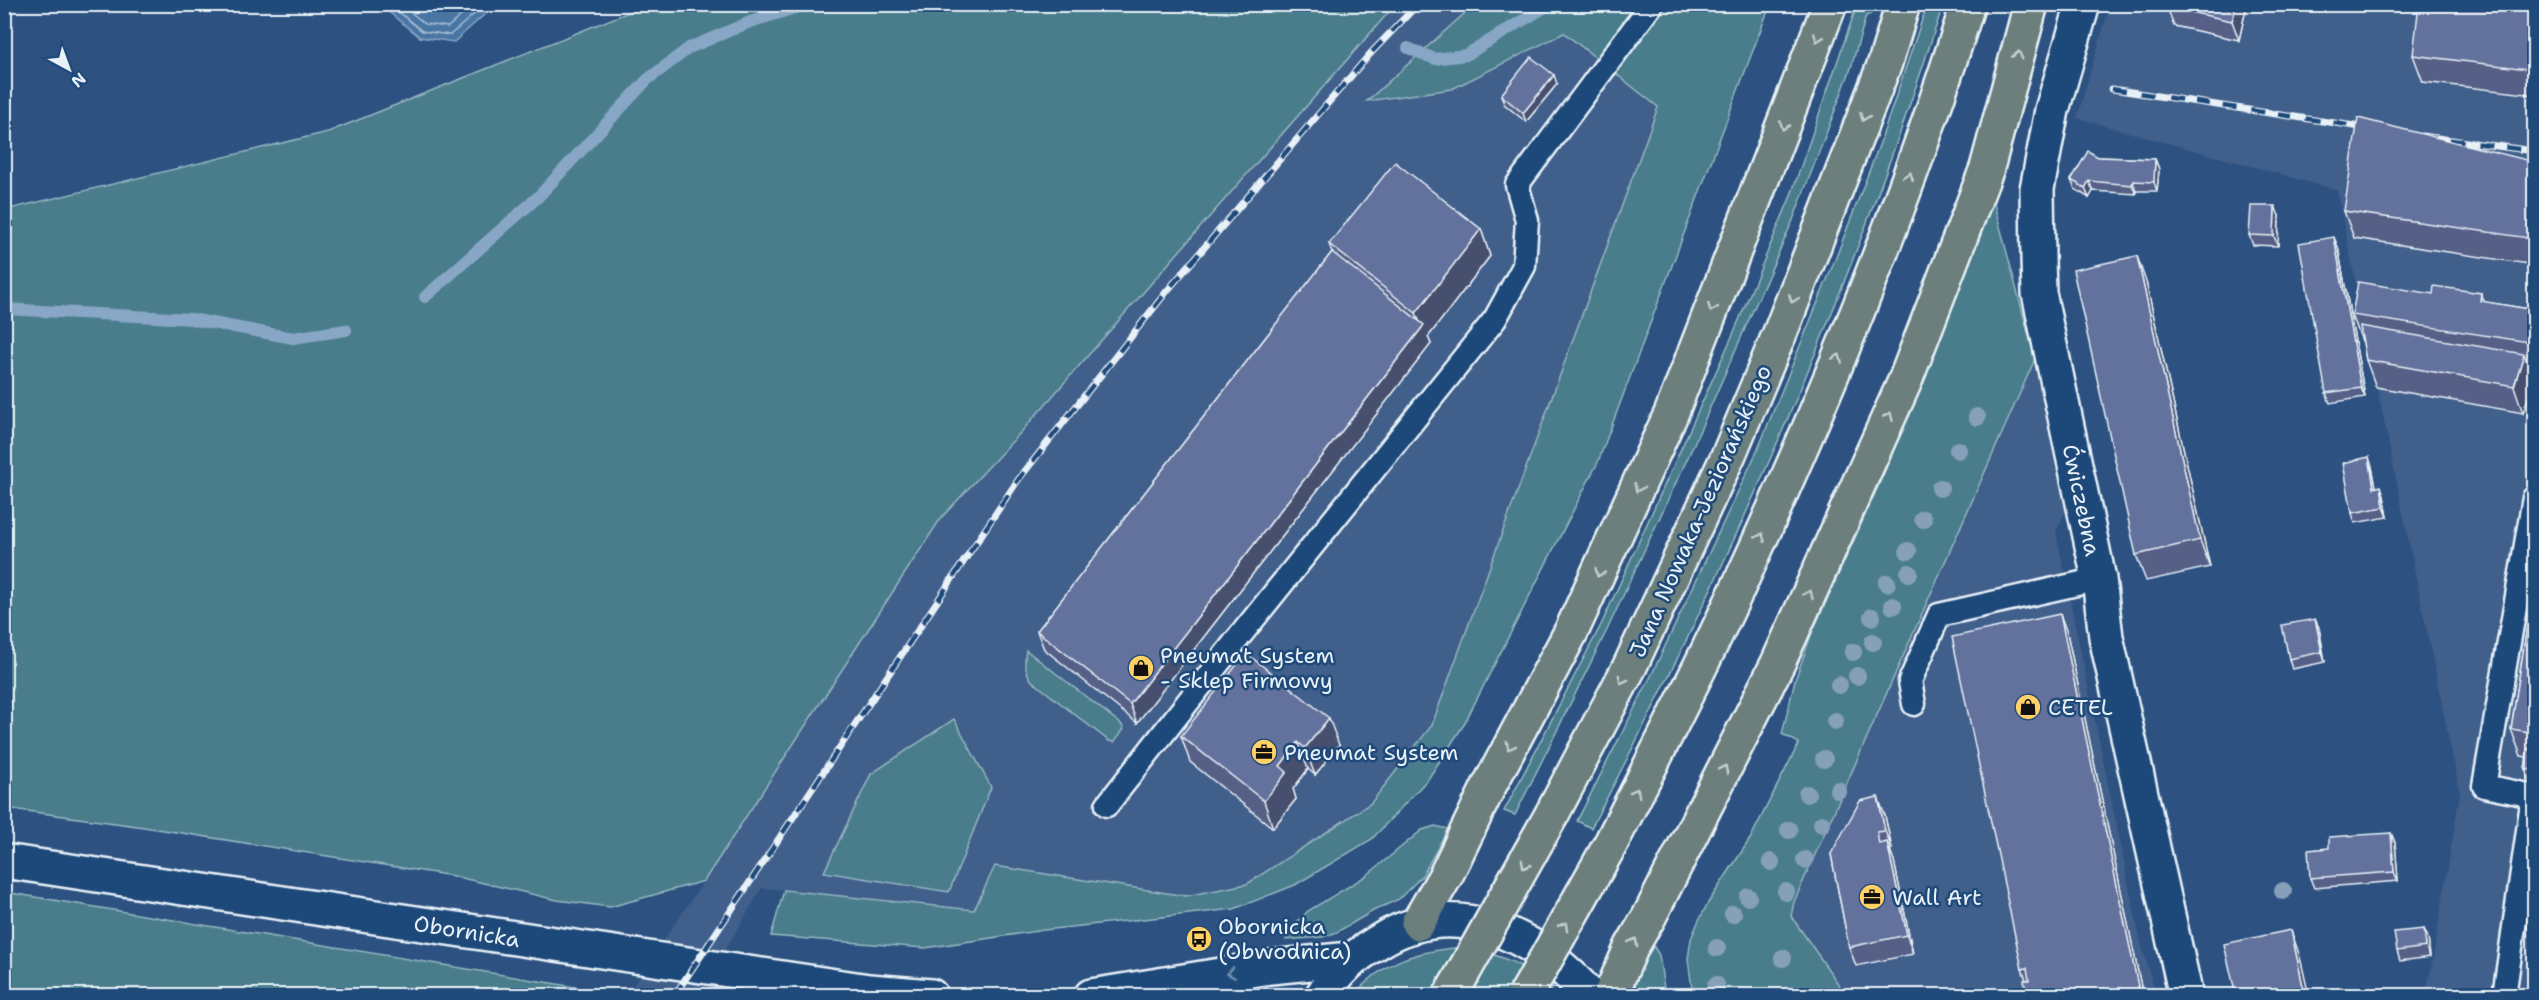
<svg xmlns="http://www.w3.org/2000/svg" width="2539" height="1000" font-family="'Shantell Sans',sans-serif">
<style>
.built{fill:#415e8b}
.green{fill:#487d8c;stroke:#98b7c2;stroke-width:1.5}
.water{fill:#4874a3;stroke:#88a6c5;stroke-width:1.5}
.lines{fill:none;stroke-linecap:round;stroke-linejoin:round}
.shore{stroke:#a8bfd6;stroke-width:1.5}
.stream{stroke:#88a6c5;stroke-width:12}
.service-casing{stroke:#e8f1f8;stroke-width:27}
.minor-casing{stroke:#e8f1f8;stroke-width:38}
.secondary-casing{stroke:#e8f1f8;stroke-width:38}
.primary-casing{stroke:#e8f1f8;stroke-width:38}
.service{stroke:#1f4a7a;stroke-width:22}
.minor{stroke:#1f4a7a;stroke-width:33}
.secondary{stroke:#1f4a7a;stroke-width:33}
.primary{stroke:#6c7f7c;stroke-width:33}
.rail-casing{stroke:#e8f1f8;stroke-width:7}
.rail{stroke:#1f4a7a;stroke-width:4.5;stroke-dasharray:14;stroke-linecap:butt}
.primary-bridge-casing{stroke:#e8f1f8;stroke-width:38;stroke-linecap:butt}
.primary-bridge{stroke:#6c7f7c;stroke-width:33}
.tree{fill:#87a0ba}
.wall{fill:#566187;stroke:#e8f1f8;stroke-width:1.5}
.shaded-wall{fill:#464f6e;stroke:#e8f1f8;stroke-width:1.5}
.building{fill:#64719d;stroke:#e8f1f8;stroke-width:1.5}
.oneway{stroke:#c3cfd3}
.oneway2{stroke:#6f8dac}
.labels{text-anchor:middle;stroke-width:5;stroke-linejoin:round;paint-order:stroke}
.street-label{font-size:22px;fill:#e8f1f8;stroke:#1f4a7a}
.poi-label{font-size:22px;fill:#e8f1f8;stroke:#1f4a7a;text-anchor:start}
</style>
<rect width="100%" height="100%" fill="#2d5281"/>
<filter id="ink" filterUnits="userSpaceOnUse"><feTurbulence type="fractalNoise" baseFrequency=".0167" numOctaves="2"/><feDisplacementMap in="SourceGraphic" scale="12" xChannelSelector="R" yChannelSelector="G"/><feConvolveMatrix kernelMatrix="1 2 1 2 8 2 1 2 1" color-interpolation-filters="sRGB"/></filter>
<g filter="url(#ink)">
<g class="built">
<polygon points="1379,5 1474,5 1368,100 1452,89 1564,33 1658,107 1432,725 1371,803 1247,884 1187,896 1137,889 974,910 762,888 698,995 626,996 704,881 941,518"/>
<polygon points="2110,5 2534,5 2534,995 2424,995 2431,971 2460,793 2337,190 2077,118"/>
<polygon points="2035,359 2066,510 2056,532 2141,944 2156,995 1846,995 1791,916 1794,902"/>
</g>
<g class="green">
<polygon points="649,4 1395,5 1022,431 941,518 704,881 610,907 557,900 453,876 144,827 5,808 5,210 328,132"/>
<polygon points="1474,5 1770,5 1598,462 1463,726 1428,779 1372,839 1295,885 1234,909 1044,930 925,948 771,936 784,890 974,910 995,866 1186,896 1247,884 1371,803 1432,725 1658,107 1564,33 1452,89 1367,101"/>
<polygon points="1857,5 1878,5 1876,11 1866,16 1850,71 1793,220 1689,455 1607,630 1515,815 1504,811 1601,625 1734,332 1790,198"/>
<path d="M 1927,5 L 1943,5 C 1852,290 1731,564 1591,828 L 1577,821 L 1651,676 L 1758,449 L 1835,260 L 1880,143 Z"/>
<polygon points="1993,200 2035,359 1794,902 1791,916 1846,995 1693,996 1688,959 1691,939 1698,922 1708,903 1750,839 1799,743 1782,734 1795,680 1812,633 1882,478 1949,315"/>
<path d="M 1026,650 L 1121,724 L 1124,729 L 1114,742 L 1109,741 L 1032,681 C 1024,670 1024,663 1026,650 Z"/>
<polygon points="954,719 991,787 949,892 824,872 871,774"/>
<polygon points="1435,826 1448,829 1422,876 1399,899 1373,911 1337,932 1323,937 1286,940 1293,926 1308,911 1366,876 1422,830"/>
<polygon points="5,892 623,995 5,995"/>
<path d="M 1651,942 L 1659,955 L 1665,995 L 1636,995 C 1633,975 1642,960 1651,942 Z"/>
<path d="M 1454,948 C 1490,950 1533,964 1555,995 L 1353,996 C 1382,962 1411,953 1454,948 Z"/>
</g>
<polygon class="water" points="380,5 495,5 454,42 420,37"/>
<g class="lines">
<g class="shore">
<polyline points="389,4 422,31 450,35 486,4"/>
<polyline points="401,4 425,24 448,27 475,4"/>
</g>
<g class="stream">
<polyline points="1408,48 1435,59 1466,55 1550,4"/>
<polyline points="425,297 538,197 647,80 689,48 750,22 808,4"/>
<polyline points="4,309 191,319 293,338 346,330"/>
</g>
<g class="service-casing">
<g id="service">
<polyline points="1914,704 1910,681 1939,615 2099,579"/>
<polyline points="1107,805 1235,642 1495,319 1524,266 1527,220 1517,185 1652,4"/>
<polyline points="2504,996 2533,796 2484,786 2534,498"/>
</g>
</g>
<g class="minor-casing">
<polyline id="minor" points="2083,4 2052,110 2037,189 2038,257 2039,293 2099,579 2106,637 2186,996"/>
</g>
<g class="secondary-casing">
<g id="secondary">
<polyline points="4,861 721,969 869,991 931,996"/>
<polyline points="1091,996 1270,967 1351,959"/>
<path d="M 1322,996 C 1339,969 1352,958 1378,942 C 1454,894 1536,934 1590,996"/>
</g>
</g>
<g class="primary-casing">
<g id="primary">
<polyline points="1552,814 1630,666 1729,454 1782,328 1885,63 1903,4"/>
<path d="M 1610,845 C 1653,760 1697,676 1737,590 C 1825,400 1905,205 1968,4"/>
<polyline points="1418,923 1446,875 1488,788 1571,632 1671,414 1830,4"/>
<polyline points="1610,996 1632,946 1649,917 1778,663 1905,381 1987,168 2031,4"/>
</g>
</g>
<use href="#service" class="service"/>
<use href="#minor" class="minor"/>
<use href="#secondary" class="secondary"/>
<use href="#primary" class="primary"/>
<g class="rail-casing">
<g id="rail">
<polyline points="2112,89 2374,129"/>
<polyline points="2422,136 2534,151"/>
<polyline points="674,996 1018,480 1167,291 1370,54 1418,4"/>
</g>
</g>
<use href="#rail" class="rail"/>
<g class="primary-bridge-casing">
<g id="primary-bridge">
<polyline points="1450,996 1552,814"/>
<polyline points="1525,996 1610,845"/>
</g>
</g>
<use href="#primary-bridge" class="primary-bridge"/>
</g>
<g class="tree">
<circle cx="1977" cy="417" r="9"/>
<circle cx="1958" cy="450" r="9"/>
<circle cx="1940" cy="488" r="9"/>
<circle cx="1923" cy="519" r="9"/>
<circle cx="1908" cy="551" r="9"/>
<circle cx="1909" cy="573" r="9"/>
<circle cx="1887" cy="583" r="9"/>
<circle cx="1893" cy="606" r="9"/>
<circle cx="1872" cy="617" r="9"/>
<circle cx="1873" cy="642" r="9"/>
<circle cx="1853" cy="652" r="9"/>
<circle cx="1857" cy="676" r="9"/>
<circle cx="1839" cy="685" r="9"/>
<circle cx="1835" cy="721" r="9"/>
<circle cx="1824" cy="759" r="9"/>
<circle cx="1838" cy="790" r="9"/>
<circle cx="1807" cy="794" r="9"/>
<circle cx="1822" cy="824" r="9"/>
<circle cx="1789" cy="830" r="9"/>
<circle cx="1805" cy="860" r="9"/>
<circle cx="1771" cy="862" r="9"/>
<circle cx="2283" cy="891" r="9"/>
<circle cx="1786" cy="892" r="9"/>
<circle cx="1748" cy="897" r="9"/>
<circle cx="1733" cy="914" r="9"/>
<circle cx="1717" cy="948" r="9"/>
<circle cx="1783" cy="958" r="9"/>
<circle cx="1716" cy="985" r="9"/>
</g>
<g class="wall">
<polygon points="2247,4 2239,40 2174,26 2167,7"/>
<polygon points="2535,4 2535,95 2423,82 2413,55"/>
<polygon points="1557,84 1526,122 1504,104 1501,95"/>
<polygon points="2098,157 2155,159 2159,169 2157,191 2136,191 2136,194 2093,191 2089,198 2075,189 2071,180"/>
<polygon points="2535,162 2535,265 2354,238 2344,211"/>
<polygon points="2279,216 2278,246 2253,245 2249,235"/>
<polygon points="1481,229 1490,256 1428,337 1431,344 1137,723 1044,649 1037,631 1332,252 1329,244"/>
<polygon points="2338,247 2365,397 2330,403 2326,393"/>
<polygon points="2146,282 2210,567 2146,581 2136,555"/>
<polygon points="2481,293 2484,302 2535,310 2535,368 2529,367 2534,380 2523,413 2376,387 2366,360 2363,342 2362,341 2352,315 2433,294"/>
<polygon points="2372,467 2376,487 2384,496 2388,517 2355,523 2352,513"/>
<polygon points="2535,576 2535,780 2529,779 2525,769 2527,757 2521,756 2511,729"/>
<polygon points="2315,619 2319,628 2325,662 2292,669 2289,659"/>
<polygon points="2067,633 2143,996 2026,980 2022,969"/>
<polygon points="1181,736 1339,745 1315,775 1308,769 1293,789 1296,799 1273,828 1190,762"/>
<polygon points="1885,816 1892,849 1890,850 1894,861 1913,954 1856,966 1849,947 1831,854"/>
<polygon points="2391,833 2395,843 2398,881 2314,888 2310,878"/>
<polygon points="2424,929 2428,938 2430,957 2400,961 2397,951"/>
</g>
<g class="shaded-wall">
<polygon points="2236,4 2247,4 2239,40 2232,21"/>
<polygon points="1554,75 1557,84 1526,122 1523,113"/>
<polygon points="2155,159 2159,169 2157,191 2154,182"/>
<polygon points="2089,181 2093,191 2089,198 2085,188"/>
<polygon points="2133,181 2136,191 2136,194 2132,185"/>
<polygon points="2275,206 2279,216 2278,246 2274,236"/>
<polygon points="1481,229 1490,256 1428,337 1431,344 1137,723 1130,704 1422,328 1416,313"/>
<polygon points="2334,237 2338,247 2365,397 2361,388"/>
<polygon points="2137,256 2146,282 2210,567 2200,540"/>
<polygon points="2481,293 2491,320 2480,301"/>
<polygon points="2524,354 2534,380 2523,413 2514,386"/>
<polygon points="2369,457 2372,467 2378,497 2374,488"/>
<polygon points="2381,486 2384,496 2388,517 2384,507"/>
<polygon points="2060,614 2067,633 2143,996 2140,996"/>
<polygon points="2315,619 2319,628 2325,662 2322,652"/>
<polygon points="1329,718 1339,745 1315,775 1305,748"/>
<polygon points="1298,742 1308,769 1293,789 1296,799 1273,828 1264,801 1280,766"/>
<polygon points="1878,797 1885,816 1892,849 1885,831"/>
<polygon points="2391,833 2395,843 2398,881 2394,872"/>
<polygon points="1887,842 1894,861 1913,954 1907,935"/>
<polygon points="2424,929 2428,938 2430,957 2426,947"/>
<polygon points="2291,930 2300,957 2309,996 2305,996"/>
</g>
<g class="building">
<polygon points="2168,4 2236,4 2232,21 2167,7"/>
<polygon points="2419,4 2535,4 2535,70 2413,55"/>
<polygon points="1531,57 1554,75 1523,113 1501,95"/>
<polygon points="2358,118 2535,162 2535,239 2344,211"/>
<polygon points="2088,151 2098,157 2155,159 2154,182 2133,181 2132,185 2089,181 2085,188 2071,180"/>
<polygon points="1395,162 1481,229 1416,313 1329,244"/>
<polygon points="2251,206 2275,206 2274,236 2249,235"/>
<polygon points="2334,237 2361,388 2326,393 2299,243"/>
<polygon points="1332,252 1424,325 1130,704 1037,631"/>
<polygon points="2137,256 2200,540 2136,555 2073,270"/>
<polygon points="2358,282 2433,294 2434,286 2481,293 2480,301 2535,310 2535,343 2352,315"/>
<polygon points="2360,326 2524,354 2514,386 2366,360"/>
<polygon points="2369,457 2374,488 2381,486 2384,507 2352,513 2343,463"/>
<polygon points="2535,576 2535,733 2511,729"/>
<polygon points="2060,614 2140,996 2027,996 2024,980 2029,980 2027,968 2022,969 1952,637"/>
<polygon points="2315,619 2322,652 2289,659 2282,625"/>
<polygon points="1246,653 1329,718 1305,748 1298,742 1280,766 1287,772 1264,801 1181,736"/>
<polygon points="2528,748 2535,749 2535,770 2525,769"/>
<polygon points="1878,797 1885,831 1877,832 1879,844 1887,842 1907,935 1849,947 1831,854 1860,801"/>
<polygon points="2391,833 2394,872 2310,878 2308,850 2329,848 2329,837"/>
<polygon points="2424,929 2426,947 2397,951 2394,932"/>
<polygon points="2291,930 2305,996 2236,996 2224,944"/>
</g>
<defs><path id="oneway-chevron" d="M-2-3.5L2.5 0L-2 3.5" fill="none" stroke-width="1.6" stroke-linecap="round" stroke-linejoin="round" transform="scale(1.5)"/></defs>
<g class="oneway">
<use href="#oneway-chevron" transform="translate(1818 38) rotate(110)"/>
<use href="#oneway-chevron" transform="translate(2018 55) rotate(-76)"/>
<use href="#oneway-chevron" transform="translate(1864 117) rotate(111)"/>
<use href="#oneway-chevron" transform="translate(1784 126) rotate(112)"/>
<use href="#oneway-chevron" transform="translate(1909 176) rotate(-70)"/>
<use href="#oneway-chevron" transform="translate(1793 299) rotate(111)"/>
<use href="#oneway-chevron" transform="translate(1712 308) rotate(111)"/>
<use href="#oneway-chevron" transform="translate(1838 358) rotate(-67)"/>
<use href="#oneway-chevron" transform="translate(1889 416) rotate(-66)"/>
<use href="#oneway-chevron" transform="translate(1638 488) rotate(115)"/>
<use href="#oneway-chevron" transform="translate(1761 537) rotate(-66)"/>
<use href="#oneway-chevron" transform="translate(1599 573) rotate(115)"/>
<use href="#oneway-chevron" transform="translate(1809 594) rotate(-65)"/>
<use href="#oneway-chevron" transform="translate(1622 680) rotate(118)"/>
<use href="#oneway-chevron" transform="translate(1510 746) rotate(118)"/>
<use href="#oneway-chevron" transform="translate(1724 769) rotate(-63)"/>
<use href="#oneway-chevron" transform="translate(1636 792) rotate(-62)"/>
<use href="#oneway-chevron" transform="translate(1525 865) rotate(119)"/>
<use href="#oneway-chevron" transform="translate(1564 926) rotate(-60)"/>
<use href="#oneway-chevron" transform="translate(1634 942) rotate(-61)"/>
</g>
<use class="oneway2" href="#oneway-chevron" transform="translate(1231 973) rotate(171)"/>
</g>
<defs>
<g id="shop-disc" transform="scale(1.35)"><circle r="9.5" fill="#ffd166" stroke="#1f4a7a"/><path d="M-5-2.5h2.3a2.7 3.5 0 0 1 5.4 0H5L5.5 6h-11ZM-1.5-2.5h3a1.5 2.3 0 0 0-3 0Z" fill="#111"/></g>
<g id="office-disc" transform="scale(1.35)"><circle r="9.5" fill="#ffd166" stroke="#1f4a7a"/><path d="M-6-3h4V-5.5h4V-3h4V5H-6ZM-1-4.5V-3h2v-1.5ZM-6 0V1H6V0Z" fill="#111"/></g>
<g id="bus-disc" transform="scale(1.35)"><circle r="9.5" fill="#ffd166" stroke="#1f4a7a"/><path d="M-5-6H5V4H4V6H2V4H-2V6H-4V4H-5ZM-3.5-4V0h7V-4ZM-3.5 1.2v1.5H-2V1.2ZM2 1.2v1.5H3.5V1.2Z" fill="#111"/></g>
</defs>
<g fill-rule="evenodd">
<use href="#shop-disc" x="1141" y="668"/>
<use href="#shop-disc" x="2028" y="707"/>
<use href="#office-disc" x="1264" y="752"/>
<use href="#office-disc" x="1872" y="897"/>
<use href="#bus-disc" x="1199" y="939"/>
</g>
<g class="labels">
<g class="street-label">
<text transform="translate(2082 500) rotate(78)" y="8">Ćwiczebna</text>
<text transform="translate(1700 511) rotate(-66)" y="8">Jana Nowaka-Jeziorańskiego</text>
<text transform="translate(467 931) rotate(9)" y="8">Obornicka</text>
</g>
<g class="poi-label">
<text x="1160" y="663">Pneumat System<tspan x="1160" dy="25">- Sklep Firmowy</tspan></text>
<text x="2048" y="715">CETEL</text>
<text x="1284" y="760">Pneumat System</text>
<text x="1892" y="905">Wall Art</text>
<text x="1218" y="934">Obornicka<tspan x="1218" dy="25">(Obwodnica)</tspan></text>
</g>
</g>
<rect width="2539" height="1000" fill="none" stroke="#1f4a7a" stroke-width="24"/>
<rect x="12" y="12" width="2515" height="976" fill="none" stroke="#e8f1f8" stroke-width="2" filter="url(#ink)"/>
<g transform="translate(69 69) rotate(139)" stroke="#1f4a7a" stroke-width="4.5" paint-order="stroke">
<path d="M0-4.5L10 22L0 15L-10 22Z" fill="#e8f1f8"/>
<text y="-9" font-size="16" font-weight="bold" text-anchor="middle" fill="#e8f1f8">N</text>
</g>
</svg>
